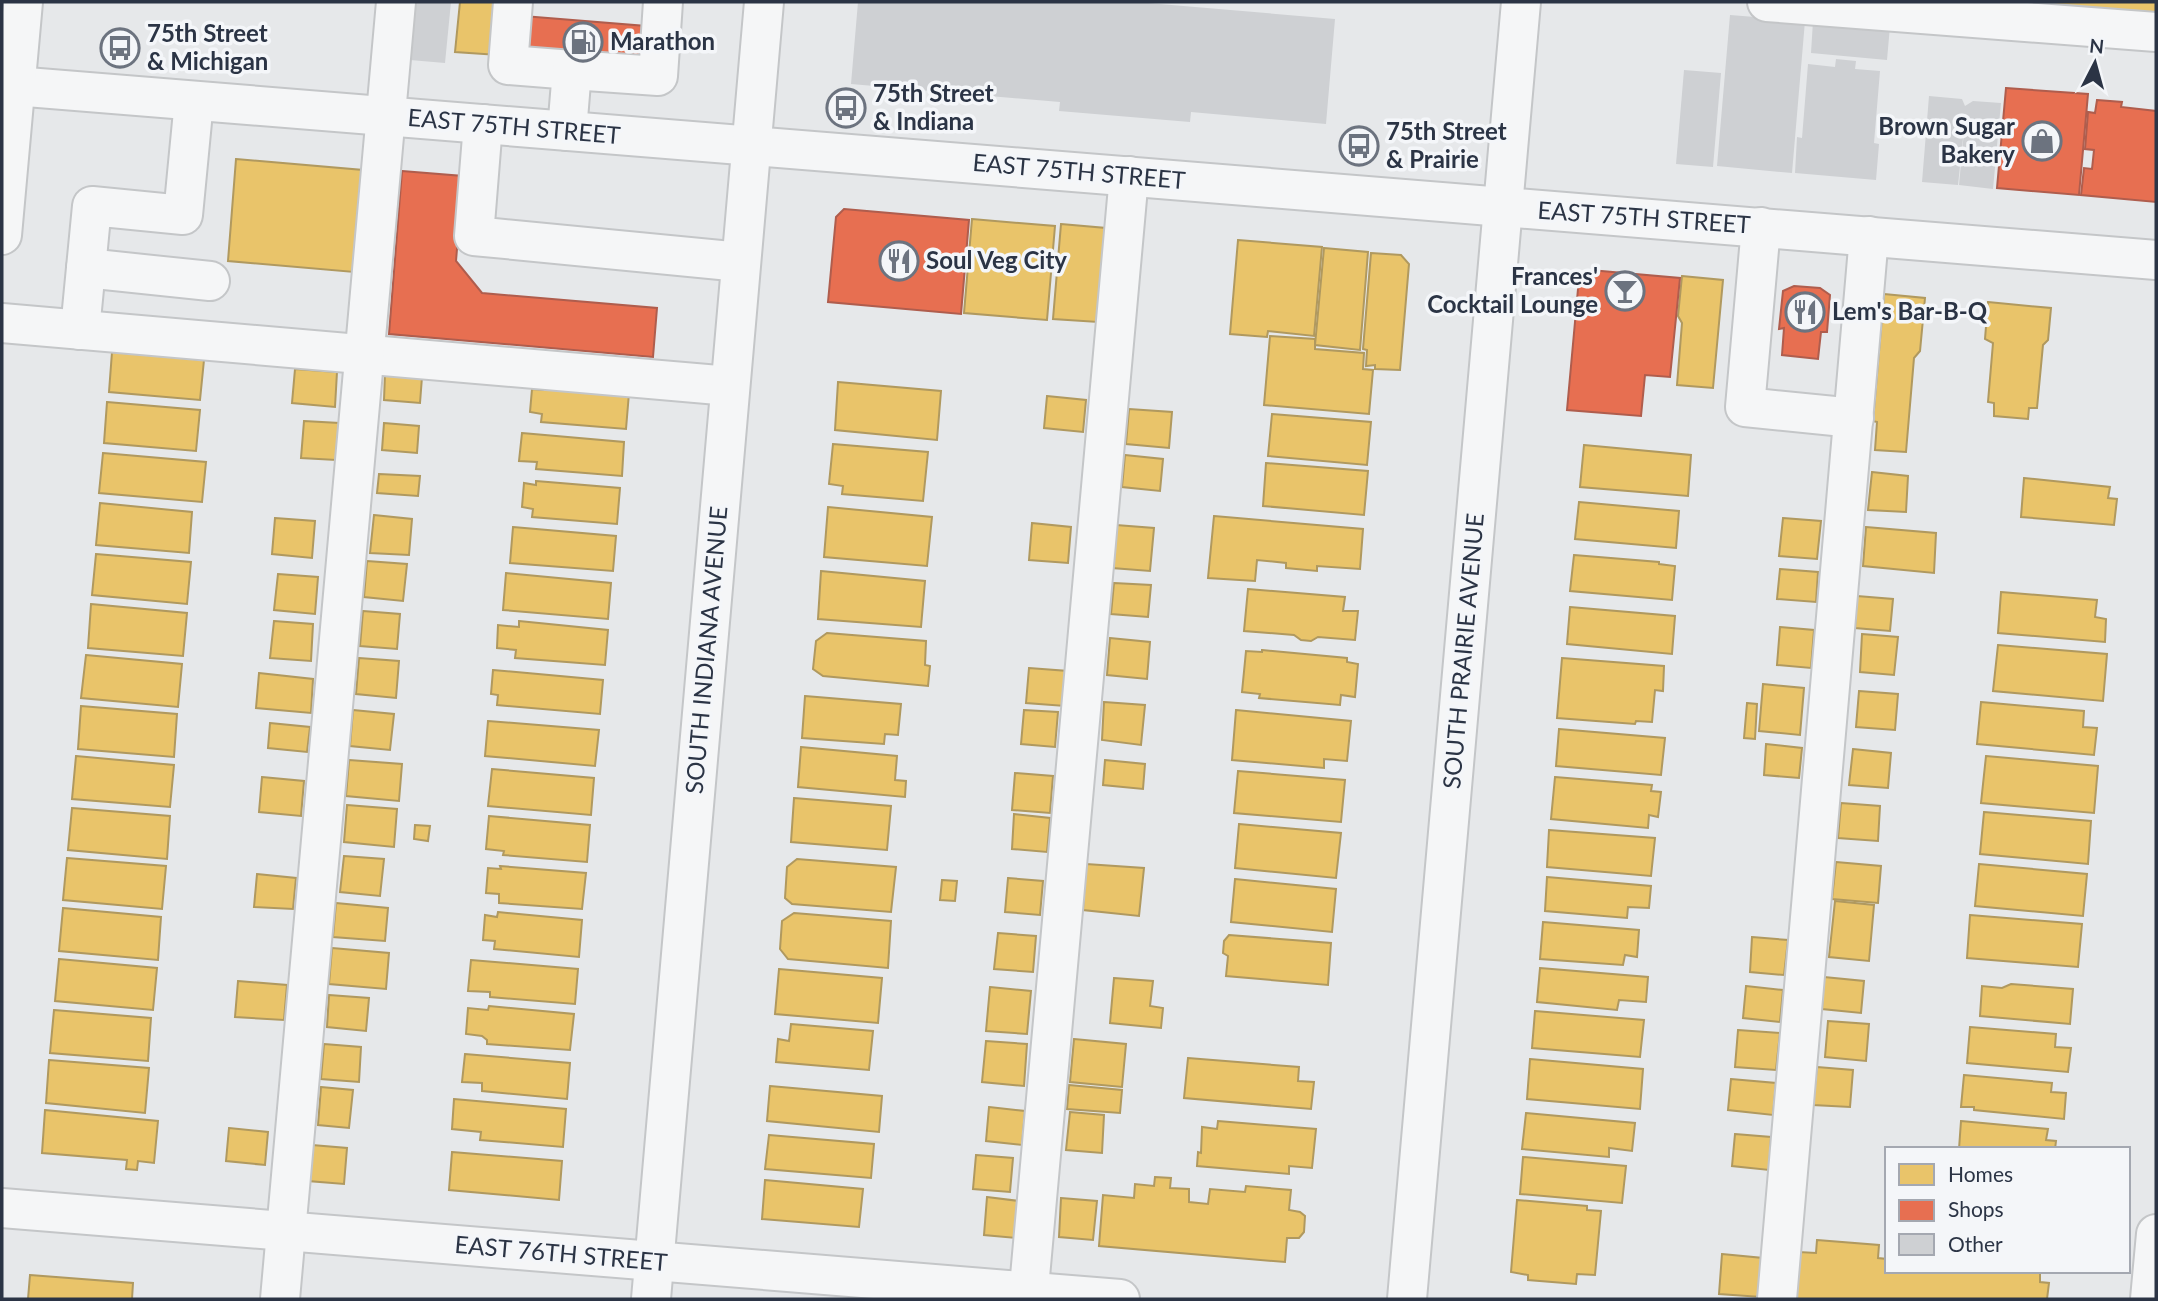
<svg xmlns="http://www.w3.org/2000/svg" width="2158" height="1301" font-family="Lato,sans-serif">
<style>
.homes{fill:#e9c46a;stroke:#b0995f;stroke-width:2}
.shops{fill:#e76f51;stroke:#af5d4d;stroke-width:2}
.building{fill:#ced0d3}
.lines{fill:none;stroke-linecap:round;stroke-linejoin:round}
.minor-casing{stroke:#c4c6c8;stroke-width:42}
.minor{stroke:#f5f6f7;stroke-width:38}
.labels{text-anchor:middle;stroke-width:7;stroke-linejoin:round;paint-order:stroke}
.poi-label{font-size:24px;font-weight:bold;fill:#2b3445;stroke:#f4f6f9;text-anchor:start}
.street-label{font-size:24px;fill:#2b3445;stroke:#f4f6f9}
</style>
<rect width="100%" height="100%" fill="#e6e8ea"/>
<g class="homes">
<polygon points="460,2 502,2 498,55 455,52"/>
<polygon points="1993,2 2156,2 2156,21"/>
<polygon points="236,159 363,170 354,272 228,261"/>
<polygon points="972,219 1055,226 1047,320 964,313"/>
<polygon points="1061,224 1106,228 1098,322 1053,319"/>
<polygon points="1238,240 1322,247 1314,336 1268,331 1267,337 1230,334"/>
<polygon points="1324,248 1368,252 1360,350 1315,345"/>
<polygon points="1371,253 1401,255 1409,264 1400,370 1375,369 1375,365 1366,366 1367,350 1363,349"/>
<polygon points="1682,276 1723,280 1713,388 1677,385 1682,323 1678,316"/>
<polygon points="1884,294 1925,298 1920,351 1914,358 1906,452 1875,450 1877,422 1873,421"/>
<polygon points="1988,302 2051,308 2048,340 2043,345 2037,408 2029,408 2028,419 1994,416 1994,403 1988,402 1993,343 1985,339"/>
<polygon points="1270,336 1315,339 1315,349 1364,353 1363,369 1373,370 1369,414 1264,405"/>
<polygon points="112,352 204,360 200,400 109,392"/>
<polygon points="295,369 337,372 335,407 292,403"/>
<polygon points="385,374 422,377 420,403 384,400"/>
<polygon points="838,382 941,391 937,440 835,430"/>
<polygon points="543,385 629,393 626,429 541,422 542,414 530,412 532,389 543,390"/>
<polygon points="1047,396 1086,400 1083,432 1044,428"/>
<polygon points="107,402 200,410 196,451 104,443"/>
<polygon points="1129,409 1172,412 1169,448 1126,444"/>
<polygon points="1272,414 1371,422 1367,465 1268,456"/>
<polygon points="304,421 339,423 336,460 301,458"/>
<polygon points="384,423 419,426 417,453 382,450"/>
<polygon points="522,433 624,442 622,476 536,469 537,462 519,461"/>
<polygon points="833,444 928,452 923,501 842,494 843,486 829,484"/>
<polygon points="1584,445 1691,455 1688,496 1580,487"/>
<polygon points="103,453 206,462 202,502 99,493"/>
<polygon points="1125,455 1163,459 1160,491 1122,487"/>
<polygon points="1266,463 1368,471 1364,515 1263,506"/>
<polygon points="1872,472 1908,476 1906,512 1868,510"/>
<polygon points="379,474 420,476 418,496 377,493"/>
<polygon points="2024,478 2110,487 2108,498 2117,499 2114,525 2021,517"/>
<polygon points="536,481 620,488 617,524 532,517 533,509 522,507 524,483 536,485"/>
<polygon points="1579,502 1679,511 1676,548 1575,539"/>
<polygon points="100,503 192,512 189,553 96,545"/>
<polygon points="828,507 932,517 927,566 824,557"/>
<polygon points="374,515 412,519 409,555 370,553"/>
<polygon points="1214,516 1363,529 1360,569 1317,566 1317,571 1286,568 1286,563 1257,560 1255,581 1208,578"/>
<polygon points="275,518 315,521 312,558 272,554"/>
<polygon points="1783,518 1821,521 1817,559 1779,556"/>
<polygon points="1032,523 1071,527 1068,563 1029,560"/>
<polygon points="1116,525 1154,528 1150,571 1112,568"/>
<polygon points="513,527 616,536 613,571 510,563"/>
<polygon points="1866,527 1936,533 1934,573 1863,566"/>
<polygon points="96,554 191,562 187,604 92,595"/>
<polygon points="1574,555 1659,562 1659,564 1675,566 1672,600 1570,591"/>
<polygon points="367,561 407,564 403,601 364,597"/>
<polygon points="1780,569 1818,572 1816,602 1777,599"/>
<polygon points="821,571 925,581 921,627 818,619"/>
<polygon points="506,573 611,583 608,619 503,610"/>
<polygon points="278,574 318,577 315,614 274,610"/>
<polygon points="1114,583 1151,585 1148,617 1111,614"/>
<polygon points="1248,589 1345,597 1343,611 1358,611 1355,640 1318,637 1311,641 1301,640 1294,635 1244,631"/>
<polygon points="2001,592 2097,600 2095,617 2106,619 2105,642 1998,633"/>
<polygon points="1857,596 1893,599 1890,631 1855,628"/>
<polygon points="91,604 187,613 183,656 88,648"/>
<polygon points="1570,607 1675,616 1672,654 1567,644"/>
<polygon points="363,611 400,614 397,649 360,646"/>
<polygon points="274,621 313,624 311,661 270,658"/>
<polygon points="519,621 608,630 605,665 515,658 516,650 497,648 498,625 519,627"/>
<polygon points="1780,627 1814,630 1811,668 1777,665"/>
<polygon points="827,633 926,641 925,665 930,666 928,686 823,676 813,669 816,641"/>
<polygon points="1862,634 1898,637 1894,675 1860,672"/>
<polygon points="1110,638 1150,642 1147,679 1107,675"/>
<polygon points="1998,645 2107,654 2103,701 1993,691"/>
<polygon points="1262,650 1347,658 1347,662 1358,664 1355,697 1341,695 1340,705 1259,698 1260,694 1242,692 1246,651 1262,652"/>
<polygon points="86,655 182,664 178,707 81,698"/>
<polygon points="359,658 399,661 396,698 356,694"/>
<polygon points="1562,658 1664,666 1663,691 1655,690 1652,722 1636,721 1635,724 1557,718"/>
<polygon points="1029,668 1068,671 1065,706 1026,703"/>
<polygon points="493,670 603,680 600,714 497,705 498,695 491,694"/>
<polygon points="259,673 313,679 311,713 256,708"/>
<polygon points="1763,684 1804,688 1800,735 1759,731"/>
<polygon points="1859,691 1898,694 1895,730 1856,727"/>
<polygon points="805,696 901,704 898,735 885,734 884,744 802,738"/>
<polygon points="1104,702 1145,705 1141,745 1102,740"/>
<polygon points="1981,702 2084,711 2083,727 2097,728 2094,755 1977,744"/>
<polygon points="1747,703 1757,704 1755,739 1744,738"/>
<polygon points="81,706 177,714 174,757 78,749"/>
<polygon points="353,710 394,714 390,750 350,746"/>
<polygon points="1024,710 1058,712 1055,747 1021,744"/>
<polygon points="1236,710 1351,721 1347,761 1324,759 1324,768 1232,760"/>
<polygon points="488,721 599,730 595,766 485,756"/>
<polygon points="270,723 310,727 307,752 268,748"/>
<polygon points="1559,729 1665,738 1661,775 1556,766"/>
<polygon points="1766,744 1802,748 1799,778 1764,775"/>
<polygon points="801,747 897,756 895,780 906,781 905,797 798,787"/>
<polygon points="1853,749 1891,753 1888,788 1849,785"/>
<polygon points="76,756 174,765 170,807 72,799"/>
<polygon points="1986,756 2098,766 2094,813 1981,803"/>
<polygon points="349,760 402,764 399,801 346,796"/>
<polygon points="1105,760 1145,764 1143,789 1103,785"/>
<polygon points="492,769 594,778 591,815 488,806"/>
<polygon points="1238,771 1345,780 1341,822 1234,813"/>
<polygon points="1015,773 1053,776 1050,813 1012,810"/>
<polygon points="262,777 304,781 301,816 259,812"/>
<polygon points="1555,777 1652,785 1651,791 1661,792 1658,817 1649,815 1648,828 1551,819"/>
<polygon points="794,798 891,806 887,850 791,842"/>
<polygon points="1841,803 1880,806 1878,841 1838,838"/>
<polygon points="347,805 397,809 394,847 344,842"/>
<polygon points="72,808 170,816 167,859 68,850"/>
<polygon points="1984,812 2091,821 2088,864 1980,854"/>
<polygon points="1014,814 1050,818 1047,852 1012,849"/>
<polygon points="489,816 590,825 587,862 503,855 504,851 486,849"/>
<polygon points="1239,824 1341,833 1336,878 1235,868"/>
<polygon points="415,825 430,826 428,841 414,839"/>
<polygon points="1549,830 1655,838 1651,876 1547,867"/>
<polygon points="344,856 384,859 380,896 340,892"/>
<polygon points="67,858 166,866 162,909 63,900"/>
<polygon points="797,859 896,867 891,912 792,904 785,898 787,867"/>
<polygon points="1836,862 1881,866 1878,903 1832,899"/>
<polygon points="1086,864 1144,868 1139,916 1083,910"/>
<polygon points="1979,864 2087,874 2083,916 1975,906"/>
<polygon points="500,866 586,873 582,909 499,903 499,894 486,893 488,868 501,869"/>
<polygon points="257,874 296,878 293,909 254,907"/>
<polygon points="1547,877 1651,886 1649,908 1628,907 1627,918 1545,911"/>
<polygon points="1008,878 1043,881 1040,915 1005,912"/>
<polygon points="1235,879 1336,889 1332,932 1231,922"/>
<polygon points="942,880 957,881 955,901 940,900"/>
<polygon points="1835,901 1874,905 1869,961 1829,957"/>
<polygon points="336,903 388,908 385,941 333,937"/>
<polygon points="63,908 161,917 158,960 59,951"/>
<polygon points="498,912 582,920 579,957 494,949 495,941 483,940 485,915 497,917"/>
<polygon points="794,913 891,921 888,968 788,959 780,949 782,921"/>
<polygon points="1970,915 2082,924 2078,967 1967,958"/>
<polygon points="1543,922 1639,930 1637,957 1625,955 1623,965 1540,959"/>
<polygon points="998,933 1036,936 1033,972 994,969"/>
<polygon points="1229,935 1331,943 1328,985 1226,976 1228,956 1223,953 1224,941"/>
<polygon points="1752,937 1788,940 1784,975 1750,972"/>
<polygon points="332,948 389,953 386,989 329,984"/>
<polygon points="59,959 157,968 153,1010 55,1001"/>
<polygon points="471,960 578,969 575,1004 490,997 490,992 468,991"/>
<polygon points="1540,968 1648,977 1646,1002 1619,1000 1617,1010 1537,1002"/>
<polygon points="779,969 882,978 878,1023 775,1014"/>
<polygon points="1824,977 1864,981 1861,1013 1822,1009"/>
<polygon points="1114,978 1153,981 1150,1006 1163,1008 1161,1028 1110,1023"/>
<polygon points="238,981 287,985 284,1020 235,1017"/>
<polygon points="2011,984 2073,989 2070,1024 1980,1016 1982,986 2002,988"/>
<polygon points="1746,986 1783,990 1780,1022 1743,1018"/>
<polygon points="990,987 1031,991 1027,1034 986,1031"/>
<polygon points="329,995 369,998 366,1031 327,1027"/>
<polygon points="489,1006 574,1014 570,1050 487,1044 487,1040 482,1036 466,1034 468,1008 488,1010"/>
<polygon points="54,1010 151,1018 148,1061 50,1053"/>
<polygon points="1535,1011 1644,1020 1640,1057 1532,1048"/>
<polygon points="1828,1021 1869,1024 1866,1061 1825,1057"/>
<polygon points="791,1024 873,1031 869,1070 776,1062 778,1039 789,1041"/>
<polygon points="1970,1027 2056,1034 2055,1047 2071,1048 2068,1072 1967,1063"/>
<polygon points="1738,1030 1780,1033 1776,1070 1735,1067"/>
<polygon points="1074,1039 1126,1044 1122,1087 1070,1082"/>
<polygon points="986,1041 1027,1044 1024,1086 982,1082"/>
<polygon points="324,1044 361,1047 359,1082 321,1079"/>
<polygon points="465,1054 570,1063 567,1099 482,1091 482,1083 462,1082"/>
<polygon points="1188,1058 1299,1067 1298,1081 1314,1082 1311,1109 1184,1098"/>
<polygon points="1530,1059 1643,1069 1640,1109 1527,1099"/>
<polygon points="49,1060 149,1068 145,1113 46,1103"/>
<polygon points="1817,1067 1853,1070 1850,1107 1813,1105"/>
<polygon points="1964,1075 2052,1083 2051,1092 2066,1093 2064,1119 1974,1110 1974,1107 1961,1107"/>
<polygon points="1731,1079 1776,1083 1773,1115 1728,1110"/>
<polygon points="1069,1085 1122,1090 1120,1113 1067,1109"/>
<polygon points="770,1086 882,1096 879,1132 767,1121"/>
<polygon points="321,1087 353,1090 349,1128 318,1125"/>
<polygon points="454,1099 566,1109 563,1147 480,1140 481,1132 452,1129"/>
<polygon points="989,1107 1025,1111 1022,1145 986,1141"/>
<polygon points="45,1110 158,1121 154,1163 138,1161 137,1170 126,1169 127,1160 42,1153"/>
<polygon points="1070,1112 1104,1115 1102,1153 1066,1150"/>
<polygon points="1526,1113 1635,1123 1632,1151 1609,1148 1609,1157 1522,1149"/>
<polygon points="1218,1121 1316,1129 1312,1168 1289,1166 1289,1174 1197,1166 1198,1152 1201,1153 1202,1127 1217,1129"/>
<polygon points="1961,1121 2048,1129 2046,1140 2056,1141 2055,1149 1959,1149"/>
<polygon points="229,1128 268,1132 265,1165 226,1161"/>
<polygon points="1735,1134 1771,1137 1769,1170 1732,1166"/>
<polygon points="769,1135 874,1144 871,1178 765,1169"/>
<polygon points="312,1145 347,1148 344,1184 308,1181"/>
<polygon points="452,1152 562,1161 559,1200 449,1190"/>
<polygon points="976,1155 1013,1158 1010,1192 973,1189"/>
<polygon points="1523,1157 1626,1166 1622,1203 1520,1194"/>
<polygon points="1155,1177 1171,1178 1170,1188 1189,1189 1189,1202 1208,1204 1210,1189 1245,1192 1246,1186 1291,1190 1289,1210 1300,1212 1305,1216 1304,1232 1299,1238 1287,1238 1285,1262 1099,1246 1103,1195 1134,1198 1135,1184 1154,1186"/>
<polygon points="765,1180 863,1189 859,1227 762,1219"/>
<polygon points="987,1197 1019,1201 1016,1238 984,1235"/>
<polygon points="1061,1198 1097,1201 1093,1240 1059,1237"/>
<polygon points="1517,1200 1587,1206 1587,1210 1601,1211 1595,1275 1577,1274 1576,1284 1528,1280 1528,1275 1511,1272"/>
<polygon points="1817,1240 1879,1245 1878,1258 1887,1259 1887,1271 2040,1271 2040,1282 2049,1283 2047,1299 1795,1299 1799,1252 1816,1253"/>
<polygon points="1722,1254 1763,1258 1761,1297 1719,1294"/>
<polygon points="30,1275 133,1283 132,1299 28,1299"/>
</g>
<g class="shops">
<polygon points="523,16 646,26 643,68 520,58"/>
<polygon points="2006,88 2088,94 2079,195 1997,188"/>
<polygon points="2097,100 2122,102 2121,107 2156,111 2156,202 2081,195 2084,168 2092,169 2094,150 2085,149 2088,112 2095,113"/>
<polygon points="402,171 463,176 456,261 482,293 657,308 653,357 389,334"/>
<polygon points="844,209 969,220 961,314 828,302 836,217"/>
<polygon points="1590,270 1680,278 1670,377 1645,375 1641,416 1567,410 1579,278"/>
<polygon points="1794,286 1820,288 1830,295 1827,332 1821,332 1818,359 1782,355 1784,328 1779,329 1783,291"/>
</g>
<g class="building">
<polygon points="415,2 451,2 445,63 410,60"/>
<polygon points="858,2 1136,2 1335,19 1326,124 1191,112 1190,122 1059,111 1060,102 851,84"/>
<polygon points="1730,15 1805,21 1792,173 1717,166"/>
<polygon points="1813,21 1890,26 1887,60 1811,53"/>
<polygon points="1836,59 1856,61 1855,69 1880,71 1874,143 1879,144 1876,180 1795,173 1797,137 1802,138 1808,64 1835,67"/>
<polygon points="1684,70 1721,73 1713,167 1676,164"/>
<polygon points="1929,96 1962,99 1965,106 1973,101 2001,103 1993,189 1959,185 1966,110 1958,185 1922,182"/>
</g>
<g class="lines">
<g class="minor-casing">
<g id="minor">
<polyline points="513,2 508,65 572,70 567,131"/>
<polyline points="1767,2 2156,32"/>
<polyline points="572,70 658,76 663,2"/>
<polyline points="2,85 2156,260"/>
<polyline points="483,124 474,236 741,262"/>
<polyline points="1761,227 1745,407 1854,418"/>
<polyline points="2,235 23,2"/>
<polyline points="86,268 210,281"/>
<polyline points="2,323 730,386"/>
<polyline points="80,330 92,206 183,215 194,101"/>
<polyline points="2,1208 1120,1299"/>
<polyline points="280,1299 396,2"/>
<polyline points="651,1299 764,2"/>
<polyline points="1028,1299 1129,176"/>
<polyline points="1407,1299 1521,2"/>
<polyline points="1777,1299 1869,236"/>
<polyline points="2150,1299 2156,1234"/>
</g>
</g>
<use href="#minor" class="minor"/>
</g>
<defs>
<g id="fuel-ring" transform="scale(2.0125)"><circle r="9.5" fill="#f4f6f9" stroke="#6c737f" stroke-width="1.5"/><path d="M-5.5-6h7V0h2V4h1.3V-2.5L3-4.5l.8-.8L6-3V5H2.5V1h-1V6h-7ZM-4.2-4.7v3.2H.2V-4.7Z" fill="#6c737f"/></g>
<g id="bus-ring" transform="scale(2.0125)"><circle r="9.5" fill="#f4f6f9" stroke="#6c737f" stroke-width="1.5"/><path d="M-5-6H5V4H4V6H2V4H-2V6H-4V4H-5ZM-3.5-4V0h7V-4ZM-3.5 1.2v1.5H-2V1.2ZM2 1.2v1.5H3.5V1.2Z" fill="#6c737f"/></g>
<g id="shop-ring" transform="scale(2.0125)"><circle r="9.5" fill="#f4f6f9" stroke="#6c737f" stroke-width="1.5"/><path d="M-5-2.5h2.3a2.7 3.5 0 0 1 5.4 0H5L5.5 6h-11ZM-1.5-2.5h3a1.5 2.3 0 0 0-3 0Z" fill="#6c737f"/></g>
<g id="restaurant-ring" transform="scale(2.0125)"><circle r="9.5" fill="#f4f6f9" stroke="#6c737f" stroke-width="1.5"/><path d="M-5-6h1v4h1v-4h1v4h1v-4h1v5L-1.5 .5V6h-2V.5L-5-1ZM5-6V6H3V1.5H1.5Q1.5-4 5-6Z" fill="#6c737f"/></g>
<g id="bar-ring" transform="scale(2.0125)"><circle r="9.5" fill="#f4f6f9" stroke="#6c737f" stroke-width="1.5"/><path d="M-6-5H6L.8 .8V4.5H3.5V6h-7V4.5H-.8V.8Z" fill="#6c737f"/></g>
</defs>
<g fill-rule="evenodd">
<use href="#fuel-ring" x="583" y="42"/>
<use href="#bus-ring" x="120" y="48"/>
<use href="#bus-ring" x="846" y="108"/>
<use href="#shop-ring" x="2042" y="141"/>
<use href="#bus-ring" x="1359" y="146"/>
<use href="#restaurant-ring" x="899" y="261"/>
<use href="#bar-ring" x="1625" y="291"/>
<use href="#restaurant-ring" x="1805" y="312"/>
</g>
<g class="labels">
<g class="poi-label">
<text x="147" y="42">75th Street<tspan x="147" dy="28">&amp; Michigan</tspan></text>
<text x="610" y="50">Marathon</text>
<text x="873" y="102">75th Street<tspan x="873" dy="28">&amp; Indiana</tspan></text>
<text x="2015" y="135" text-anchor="end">Brown Sugar<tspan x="2015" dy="28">Bakery</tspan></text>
<text x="1386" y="140">75th Street<tspan x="1386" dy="28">&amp; Prairie</tspan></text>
<text x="926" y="269">Soul Veg City</text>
<text x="1598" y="285" text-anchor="end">Frances'<tspan x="1598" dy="28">Cocktail Lounge</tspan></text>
<text x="1832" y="320">Lem's Bar-B-Q</text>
</g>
<g class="street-label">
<text transform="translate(514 127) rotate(5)" y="8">EAST 75TH STREET</text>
<text transform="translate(1079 172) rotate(5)" y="8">EAST 75TH STREET</text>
<text transform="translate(1644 218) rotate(4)" y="8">EAST 75TH STREET</text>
<text transform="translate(707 650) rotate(-85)" y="8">SOUTH INDIANA AVENUE</text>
<text transform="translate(1464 651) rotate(-85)" y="8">SOUTH PRAIRIE AVENUE</text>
<text transform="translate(561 1254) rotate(5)" y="8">EAST 76TH STREET</text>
</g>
</g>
<rect width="2158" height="1301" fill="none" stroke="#2b3445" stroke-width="7"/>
<rect x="1885" y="1147" width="245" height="126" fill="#f4f6f9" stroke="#a4a8b1" stroke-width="2"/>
<rect x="1899" y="1164" width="35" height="21" fill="#e9c46a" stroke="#a4a8b1" stroke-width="2"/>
<text x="1948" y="1182" font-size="21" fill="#2b3445">Homes</text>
<rect x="1899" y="1200" width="35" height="21" fill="#e76f51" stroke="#a4a8b1" stroke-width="2"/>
<text x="1948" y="1217" font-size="21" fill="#2b3445">Shops</text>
<rect x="1899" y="1234" width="35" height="21" fill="#ced0d3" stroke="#a4a8b1" stroke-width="2"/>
<text x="1948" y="1252" font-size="21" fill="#2b3445">Other</text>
<g transform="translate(2095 63) rotate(6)" stroke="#f4f6f9" stroke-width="5" paint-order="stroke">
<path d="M0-5L12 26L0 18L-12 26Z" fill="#2b3445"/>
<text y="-10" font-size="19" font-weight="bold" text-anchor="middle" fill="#2b3445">N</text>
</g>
</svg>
